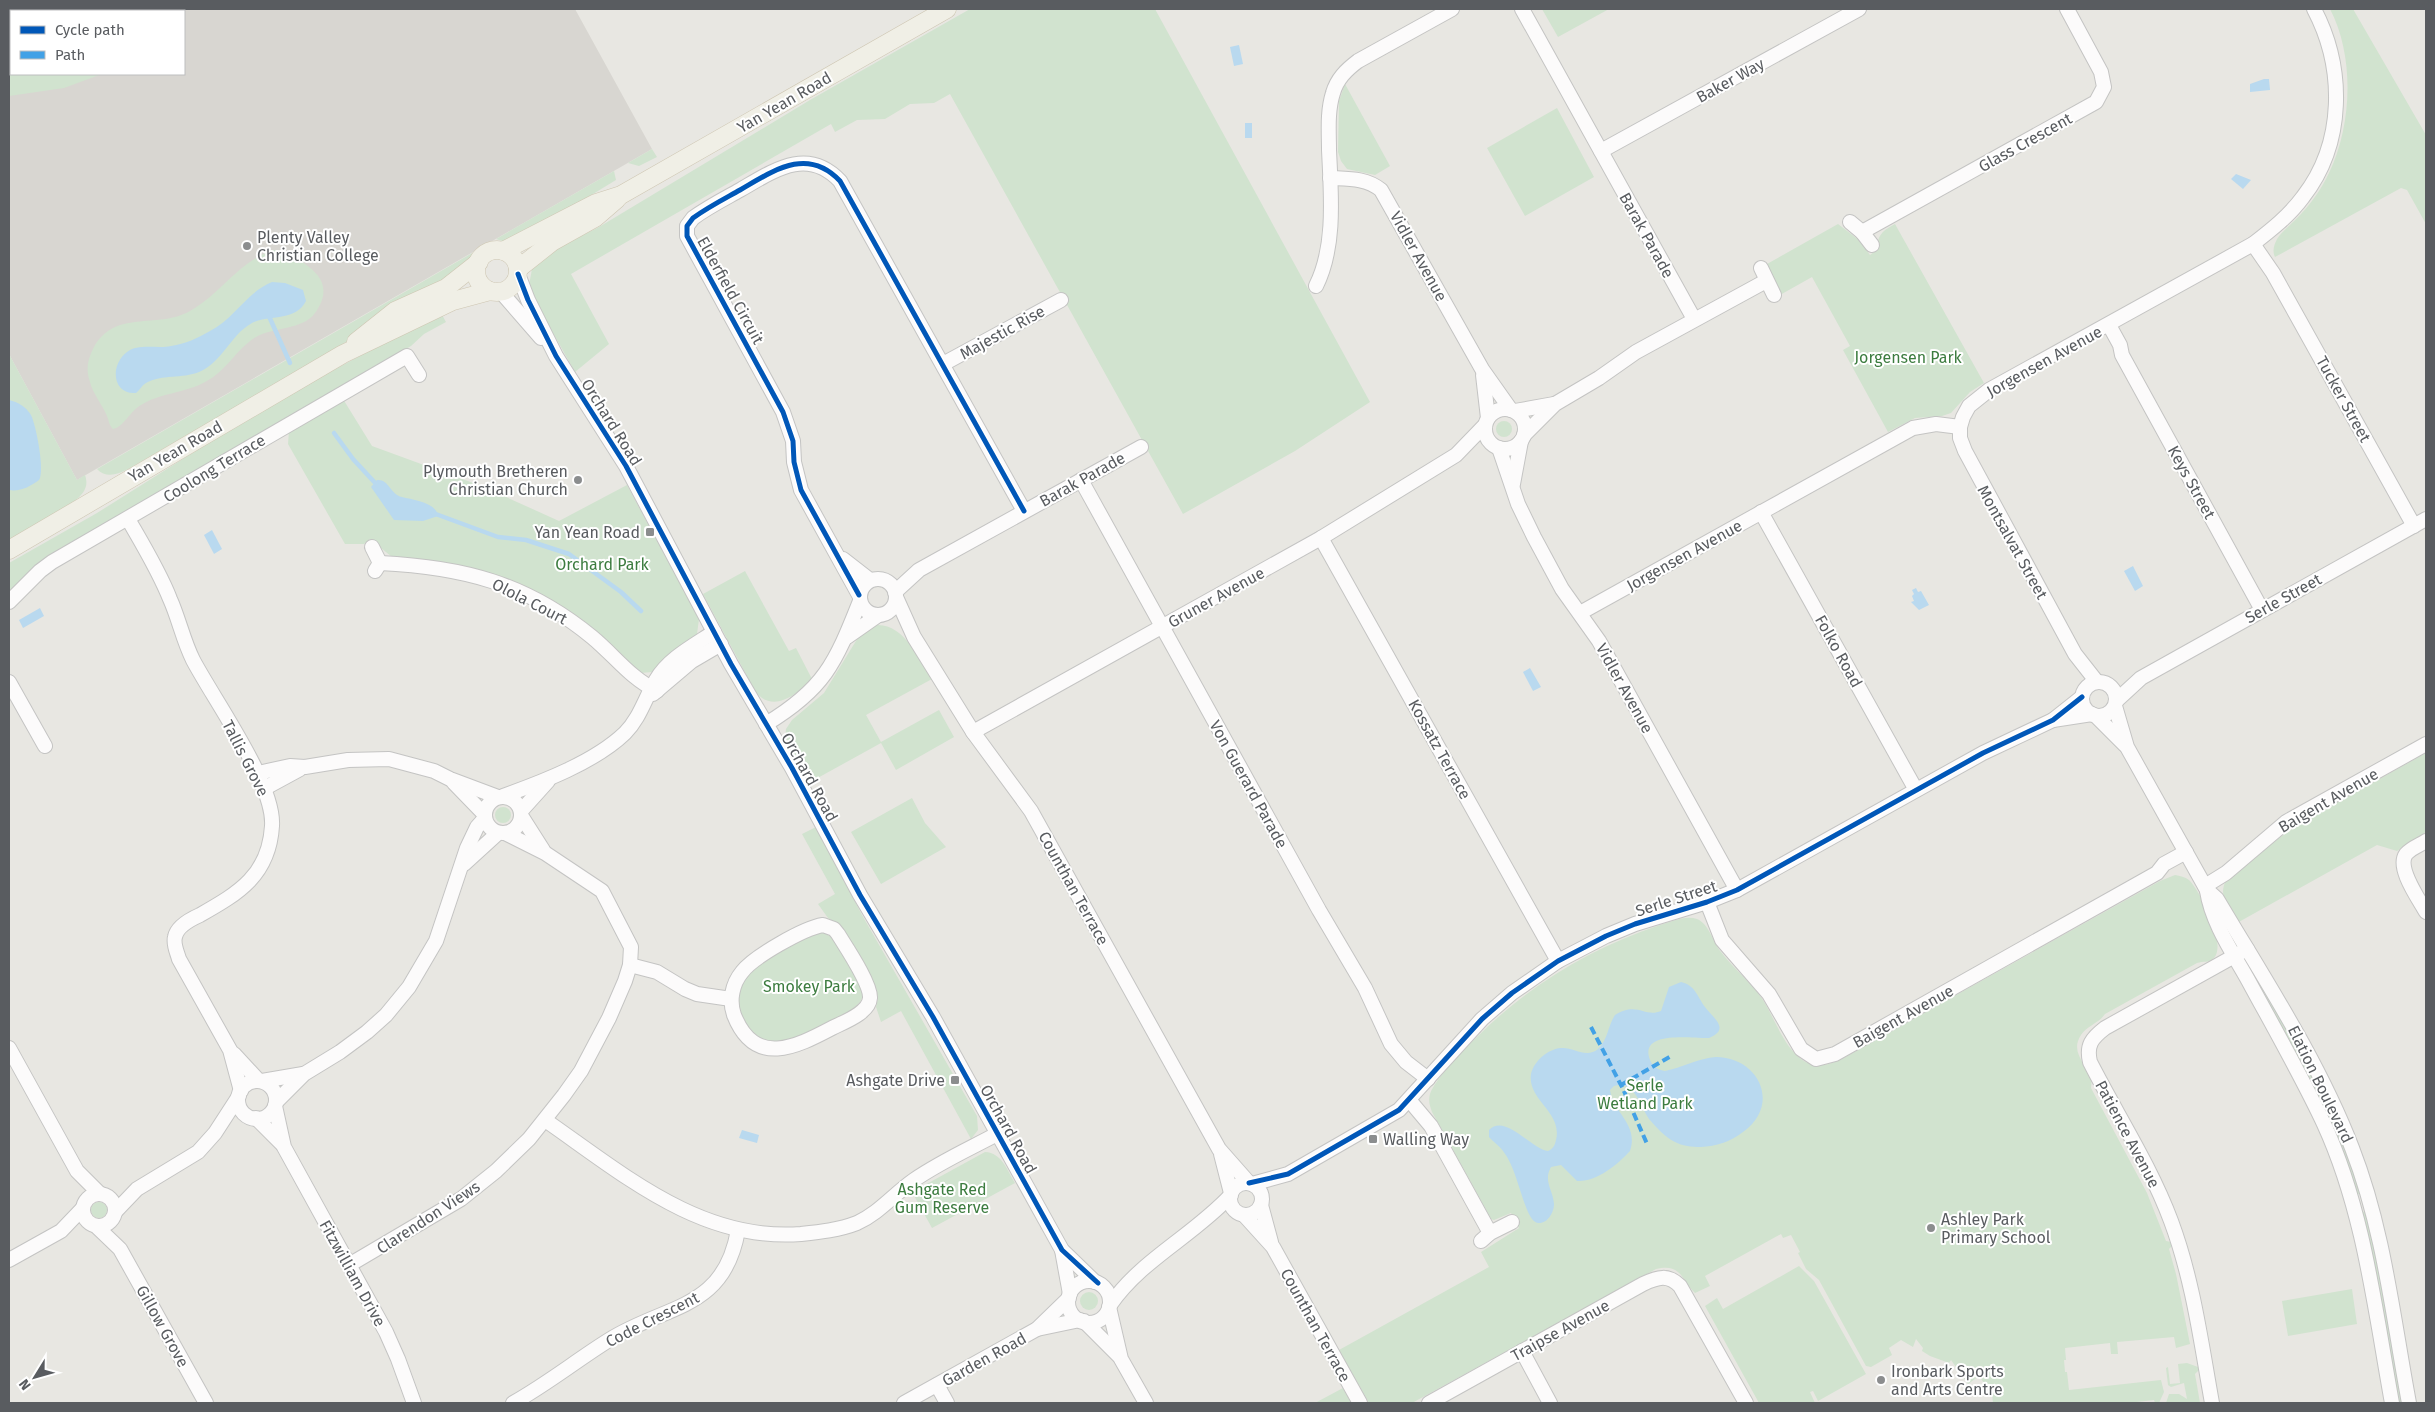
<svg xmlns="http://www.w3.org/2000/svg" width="2435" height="1412" font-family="'Fira Sans',sans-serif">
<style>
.education{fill:#d8d6d1;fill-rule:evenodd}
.green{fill:#d1e3cf}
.water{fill:#b9d9ef}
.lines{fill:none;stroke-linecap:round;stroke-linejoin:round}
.stream{stroke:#b9d9ef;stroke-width:4.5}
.minor-casing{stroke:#c4c4c3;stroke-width:16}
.major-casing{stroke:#cec6b2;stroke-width:19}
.minor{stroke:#fcfbfb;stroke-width:14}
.major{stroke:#f0efe6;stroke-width:18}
.quiet{stroke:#42a1e6;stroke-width:4;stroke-dasharray:8 4;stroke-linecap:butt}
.cycleway-casing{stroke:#fff;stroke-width:8}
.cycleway{stroke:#0057b8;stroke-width:5}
.poi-dot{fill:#8b8d8e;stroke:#fff;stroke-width:2}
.labels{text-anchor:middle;stroke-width:4;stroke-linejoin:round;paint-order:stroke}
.street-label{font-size:16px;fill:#595c60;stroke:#fff}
.poi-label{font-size:16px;fill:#595c60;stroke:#fff;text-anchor:start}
.park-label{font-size:16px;fill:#3c7c3f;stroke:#fff}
</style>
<rect width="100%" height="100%" fill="#e8e7e2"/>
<path class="education" d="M 9,9 L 575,9 L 652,149 L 77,480 L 9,354 ZM 11,11 L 184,11 L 184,74 L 11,74 Z"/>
<g class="green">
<polygon points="9,9 180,9 178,11 11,11 11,74 102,74 64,88 9,96"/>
<polygon points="970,9 1155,9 1370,402 1295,451 1183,514 950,94 934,103 910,104 885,119 857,120 835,132 831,124 571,274 609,344 575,372 534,299 529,285 532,269 540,257 599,227 810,100"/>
<polygon points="1542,9 1609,9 1558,37"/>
<path d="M 2330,9 L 2353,9 L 2426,135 L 2426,224 L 2407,190 L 2401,188 L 2275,257 C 2272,251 2274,245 2277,239 C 2283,230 2294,222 2301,214 C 2312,202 2322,188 2329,173 C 2352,125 2355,57 2330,9 Z"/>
<polygon points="1345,84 1390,166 1375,175 1347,169 1341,161 1338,152 1339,101"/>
<polygon points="1557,108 1594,177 1525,216 1487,148"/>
<polygon points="652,149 657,157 639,166 628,163"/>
<polygon points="614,171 616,180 565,211 505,242 496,239"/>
<path d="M 1838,224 L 1859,240 L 1870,255 L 1878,249 C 1876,235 1884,230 1895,224 L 1984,383 L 1970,392 L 1951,413 L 1942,416 L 1915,418 L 1888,432 L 1843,350 L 1850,346 L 1812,277 L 1780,295 L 1767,264 Z"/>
<path d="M 272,250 C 284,249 300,260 309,267 C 326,280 328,295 315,313 C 303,330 273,327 256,337 C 236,349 227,371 205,382 C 185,393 160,393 141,405 C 130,411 124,427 113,429 C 109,425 109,421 107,416 C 102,404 93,394 90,382 C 86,370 87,361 93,349 C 114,308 157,330 190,311 C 223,292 235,265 272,250 Z"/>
<path d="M 474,252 L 469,263 L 335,349 L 132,467 C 121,473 107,480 97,469 Z"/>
<polygon points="441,313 446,322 424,334 411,346 48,557 9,594 9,563 97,513 213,440 311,382"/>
<path d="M 9,354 L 77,480 L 85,475 C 87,481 87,486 84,491 C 74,508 27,529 9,540 Z"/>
<polygon points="343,399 372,446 484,487 559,521 627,485 699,619 697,634 652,672 641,673 547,598 534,591 493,574 465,566 392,557 370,539 364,544 345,544 288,444 289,431"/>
<circle cx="1504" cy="429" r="8"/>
<path d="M 745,571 L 789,651 L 796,648 L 812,679 C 797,695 772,714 755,691 L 703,594 Z"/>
<path d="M 876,625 C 903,623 920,659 932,679 L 866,715 L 881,742 L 939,710 L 954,737 L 896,770 L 881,743 L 814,780 C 810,774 808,773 802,770 C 794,764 784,739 786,729 L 792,720 L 824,693 L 859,636 Z"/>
<path d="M 2426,753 L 2426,832 L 2397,851 L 2377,845 L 2237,923 C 2228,907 2217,896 2227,878 L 2295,826 Z"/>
<polygon points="912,798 925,823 946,847 881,884 851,832"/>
<circle cx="503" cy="815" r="8"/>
<polygon points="816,827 862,915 977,1116 978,1130 971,1139 901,1011 881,1022 876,1007 878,998 876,988 841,926 828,918 818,904 835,894 802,834"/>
<path d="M 2175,875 C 2180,876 2185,877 2189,880 C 2201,892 2227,944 2214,958 C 2210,963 2203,961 2197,963 L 2105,1014 C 2099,1023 2087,1026 2081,1035 C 2069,1053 2088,1065 2091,1080 C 2092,1083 2091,1085 2091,1088 L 2147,1193 L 2166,1241 L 2171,1242 L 2173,1245 L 2169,1249 L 2176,1274 L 2190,1344 L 2176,1348 L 2174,1337 L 2117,1342 L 2118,1354 L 2111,1354 L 2110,1343 L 2065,1348 L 2066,1360 L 2064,1360 L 2065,1372 L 2067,1372 L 2069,1390 L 2161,1380 L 2164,1392 L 2159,1403 L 2155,1403 L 2154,1400 L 2128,1403 L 1993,1403 L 1992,1394 L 1979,1376 L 1968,1384 L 1951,1360 L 1949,1363 L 1930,1356 L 1922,1351 L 1923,1348 L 1916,1339 L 1913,1347 L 1901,1340 L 1889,1348 L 1892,1355 L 1871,1367 L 1866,1366 L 1819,1280 L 1806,1269 L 1798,1253 L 1800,1252 L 1791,1235 L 1783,1238 L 1781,1234 L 1705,1276 L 1710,1286 L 1695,1293 C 1681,1280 1682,1263 1656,1269 L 1412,1403 L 1369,1403 L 1339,1350 L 1489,1267 L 1481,1252 L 1519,1228 L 1511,1213 L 1494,1220 L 1491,1219 L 1432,1112 C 1430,1106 1428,1101 1430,1094 C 1435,1079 1465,1048 1478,1036 C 1529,985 1591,948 1660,925 C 1671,922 1685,915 1697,919 C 1709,924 1713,942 1721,952 C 1734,969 1751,982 1763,1000 C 1777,1022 1791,1069 1823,1065 C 1838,1063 1852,1053 1865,1046 L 2160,881 Z"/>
<path d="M 822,932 C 836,937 840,948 847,960 C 852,970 865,986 862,998 C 858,1013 797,1043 781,1043 C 772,1043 761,1039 753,1033 C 737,1019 733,992 747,975 C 757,963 775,955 788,948 C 799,942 810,933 822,932 Z"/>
<polygon points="2256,975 2323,1092 2362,1192 2357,1195 2253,977"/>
<path d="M 985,1152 C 1002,1153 1007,1170 1015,1183 L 932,1228 L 912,1192 Z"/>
<circle cx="99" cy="1210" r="8"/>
<polygon points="2365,1211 2369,1214 2405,1403 2396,1403 2361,1213"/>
<polygon points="1799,1266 1814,1281 1866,1374 1818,1401 1813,1391 1810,1392 1815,1403 1759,1403 1705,1306 1717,1298 1723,1309"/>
<polygon points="2352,1289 2357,1324 2288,1336 2282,1301"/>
<circle cx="1089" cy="1301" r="9"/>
<polygon points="2187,1363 2198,1367 2199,1370 2195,1374 2200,1403 2166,1403 2169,1394 2179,1394 2187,1399 2184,1383 2171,1387 2168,1385 2166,1368 2168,1367 2170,1384 2180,1383 2178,1364"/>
<polygon points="1343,1388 1351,1403 1315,1403"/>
</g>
<g class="water">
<polygon points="1239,45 1243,64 1234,66 1230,47"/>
<polygon points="2264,79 2269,79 2270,90 2250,92 2250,84"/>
<rect x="1245" y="123" width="7" height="15"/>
<polygon points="2236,174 2251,180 2243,189 2231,179"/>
<path d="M 272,282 L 285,283 L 303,290 L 306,301 C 295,322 271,314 252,323 C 230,335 223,362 199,372 C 182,379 162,374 146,383 C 142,385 140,390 136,393 C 113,395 109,366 127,352 C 138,343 158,349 171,346 C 185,344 198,338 210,331 C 235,318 247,292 272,282 Z"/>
<path d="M 9,400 C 18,402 26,407 31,415 C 36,425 45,471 39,480 C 31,486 20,492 9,490 Z"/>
<path d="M 377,480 C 389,479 390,494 402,497 C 413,500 436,502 438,516 L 423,521 L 394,520 L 371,487 Z"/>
<polygon points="212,530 222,549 214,554 204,535"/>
<polygon points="2133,566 2143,586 2135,591 2124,571"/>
<polygon points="1916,588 1918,592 1921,591 1929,605 1919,610 1911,602 1914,601 1912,596 1914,594 1912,590"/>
<polygon points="40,608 44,616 23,628 19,620"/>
<polygon points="1530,668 1541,687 1533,691 1523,672"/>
<path d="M 1681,982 C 1695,985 1697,996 1705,1007 C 1713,1018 1731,1029 1709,1038 C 1695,1039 1638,1029 1650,1060 C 1653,1067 1658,1070 1665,1071 C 1681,1068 1699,1058 1716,1057 C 1758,1057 1782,1104 1743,1132 C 1730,1142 1716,1146 1701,1147 C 1692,1147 1682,1146 1675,1142 C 1665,1137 1656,1127 1649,1119 C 1640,1106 1635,1080 1614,1086 L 1610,1090 C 1613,1113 1639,1124 1630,1151 C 1617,1165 1597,1182 1577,1181 L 1561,1165 L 1551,1167 C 1543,1181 1553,1190 1554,1204 C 1554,1213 1547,1224 1538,1223 C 1533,1222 1530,1216 1528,1212 C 1520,1194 1515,1166 1503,1151 C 1500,1146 1493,1142 1489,1137 L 1489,1130 C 1505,1113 1531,1149 1548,1151 C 1553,1149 1555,1145 1556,1140 C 1563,1112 1527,1100 1531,1074 C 1534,1061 1548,1049 1561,1048 C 1574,1047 1586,1059 1598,1049 C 1608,1040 1608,1025 1615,1015 C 1637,1001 1645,1018 1661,1011 L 1669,987 Z"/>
<polygon points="742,1130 759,1135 757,1143 739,1138"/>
</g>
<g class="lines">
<g class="stream">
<polyline points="268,314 290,363"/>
<polyline points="334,433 353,459 377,485"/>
<polyline points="433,513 498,537 526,540 569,554 621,592 641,611"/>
</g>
<g class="minor-casing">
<g id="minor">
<polyline points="1522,9 1694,319"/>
<polyline points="1601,151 1859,9"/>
<path d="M 1330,178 C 1349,179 1366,178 1381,190 L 1482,369 L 1511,410"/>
<polyline points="1850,222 1862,232 1872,245"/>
<polyline points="1862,232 2096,102 2104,87 2101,72 2067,9"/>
<polyline points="2253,244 2273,273 2414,526"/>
<polyline points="1761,268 1774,295"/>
<polyline points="518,274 528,300 556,356 626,466 731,664 792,768 860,895 933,1017 1062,1250 1095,1282"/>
<path d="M 1316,286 C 1336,246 1331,194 1329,150 C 1329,132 1327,112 1333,93 C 1337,79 1346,70 1358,61 L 1452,9"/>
<polyline points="501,292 541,338"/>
<polyline points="2109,325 2120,345 2122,355 2262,610"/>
<polyline points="943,364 1061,300"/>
<polyline points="1483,375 1488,418"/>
<circle cx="1505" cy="429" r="20"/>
<polyline points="1515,411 1554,404"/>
<polyline points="1524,435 1555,404 1599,378 1636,352 1766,281"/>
<polyline points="1499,448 1518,504 1534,537 1562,589 1599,641 1737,890"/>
<polyline points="1081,480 1319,910 1365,988 1391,1044 1406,1062 1428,1079"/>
<polyline points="1513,484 1521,441"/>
<polyline points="1761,512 1916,790"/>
<path d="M 128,519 C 143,545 159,571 170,599 C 179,619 183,640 193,660 C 214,700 275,784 272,826 C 269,875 239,893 200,915 C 191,919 177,926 175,937 C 173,944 177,952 179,959 L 230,1050 L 241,1091"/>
<polyline points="1321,538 1558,961"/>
<polyline points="372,547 380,563 375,571"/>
<polyline points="843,559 870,580"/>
<path d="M 380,563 C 463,567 526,583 592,637 C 615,656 630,678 657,691"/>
<circle cx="878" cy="597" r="18"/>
<polyline points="895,592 919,570 1141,447"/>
<path d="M 859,595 L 801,490 L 794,462 L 793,441 L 783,412 L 687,236 L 687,226 L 693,218 C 708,207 724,199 740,190 C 773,171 807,146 840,181 L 1024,511"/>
<polyline points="896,597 914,637 973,732 1031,811 1219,1149 1249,1183"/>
<polyline points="9,602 40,571 52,562 407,356 419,375"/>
<polyline points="1580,613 1913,428 1936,424 1960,427"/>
<polyline points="847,637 877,616"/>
<polyline points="9,682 45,746"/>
<path d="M 2097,682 L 2075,654 L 1965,451 L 1960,438 L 1960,427 L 1963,417 L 1969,406 L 1989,390 L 2253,244 C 2271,230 2289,216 2303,197 C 2345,143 2345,68 2314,9"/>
<circle cx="2099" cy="699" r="17"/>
<polyline points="653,694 692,661 721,644"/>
<polyline points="2116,701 2141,678 2426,519"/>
<path d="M 2115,706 L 2127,747 L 2207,890 L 2217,899 C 2265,980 2318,1060 2352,1148 C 2384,1230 2393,1318 2409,1403"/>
<polyline points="2096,716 2125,745"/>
<polyline points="2053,720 2092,714"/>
<path d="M 766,724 C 824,689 835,664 860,601"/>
<polyline points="973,732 1321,538 1456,455 1485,425"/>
<polyline points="258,773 290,766 305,767 348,760 389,759 434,771 450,779 498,797"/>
<polyline points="454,783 485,815"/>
<polyline points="265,788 300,769"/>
<path d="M 503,796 C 542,782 595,762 625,733 C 640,718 645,698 656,680 C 668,659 693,646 714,632"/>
<circle cx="503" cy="815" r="18"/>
<polyline points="521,811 548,781"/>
<polyline points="522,817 543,850"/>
<path d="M 2426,841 C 2420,845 2411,848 2406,854 C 2396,868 2419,899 2426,912"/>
<polyline points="464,864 498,833"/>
<polyline points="2205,886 2226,873 2286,822 2426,744"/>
<path d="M 2207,891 C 2212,923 2233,953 2248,980 C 2274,1028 2301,1075 2324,1124 C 2364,1211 2375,1310 2392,1403"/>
<polyline points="1707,902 1722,940 1769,994 1801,1049 1816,1059 1835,1054 2157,873 2164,864 2186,852"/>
<path d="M 823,925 L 834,929 L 838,934 C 846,947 871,984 870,998 C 869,1013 844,1022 832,1028 C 796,1047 755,1068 734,1015 C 729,1001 732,984 742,972 C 753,957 804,928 823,925 Z"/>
<polyline points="630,965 657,972 685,989 697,994 731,999"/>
<polyline points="9,1048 77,1171 100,1194"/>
<polyline points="234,1054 259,1081"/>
<polyline points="262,1081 303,1074"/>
<circle cx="257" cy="1100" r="19"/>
<polyline points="1410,1101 1431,1126 1490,1233"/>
<polyline points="276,1102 304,1074 340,1052 367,1032 386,1015 409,987 436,941 467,848 477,827 485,818"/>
<polyline points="275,1106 284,1147 386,1332 398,1359 414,1403"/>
<polyline points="256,1118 282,1144"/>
<path d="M 545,1120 C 623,1174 701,1242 801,1234 C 820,1232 839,1230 857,1223 C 879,1213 894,1194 914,1180 C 940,1162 969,1149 997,1134"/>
<polyline points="1221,1154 1231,1193"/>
<circle cx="1246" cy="1199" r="16"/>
<polyline points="1252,1184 1288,1174 1399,1110 1482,1019 1512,993 1558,961 1606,936 1635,924 1707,902 1737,890 1983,753 2053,720 2082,697"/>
<circle cx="99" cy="1210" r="16"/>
<polyline points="1261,1205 1271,1242"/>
<polyline points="115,1212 137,1189 198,1152 215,1133 239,1096"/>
<polyline points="1244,1215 1273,1247 1360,1403"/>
<polyline points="96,1226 120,1249 206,1403"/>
<polyline points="1481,1241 1490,1233 1512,1222"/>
<polyline points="1062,1250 1070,1294"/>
<polyline points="9,1260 61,1231 83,1208"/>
<polyline points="349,1265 461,1199 496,1171 529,1139 564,1095 581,1071 609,1018 625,981 630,965 631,947 602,891 545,853 505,833"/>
<circle cx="1089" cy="1302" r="21"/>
<path d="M 1110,1305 C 1142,1259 1193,1236 1231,1195"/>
<polyline points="1109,1307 1121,1359 1146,1403"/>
<polyline points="1084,1321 1119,1356"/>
<polyline points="1037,1329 1080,1320"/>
<polyline points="1522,1351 1550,1403"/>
<polyline points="937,1385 947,1403"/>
<path d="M 513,1403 C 547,1384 577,1360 609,1340 C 666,1304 724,1311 738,1230"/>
<polyline points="904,1403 1037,1329 1069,1298"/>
<path d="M 1429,1403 L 1643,1284 C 1658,1277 1668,1274 1680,1286 L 1746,1403"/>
<path d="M 2212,1403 C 2201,1342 2193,1280 2171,1221 C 2150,1165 2117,1115 2090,1062 C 2086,1045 2092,1038 2105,1028 L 2247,949"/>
</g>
</g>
<g class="major-casing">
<g id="major">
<circle cx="497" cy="271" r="21"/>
<polyline points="503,251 596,203 621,195 947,9"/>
<polyline points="518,269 552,242 595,218 617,199"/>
<polyline points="356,342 395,311 446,288 479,262"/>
<polyline points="9,550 343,354 453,301 490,291"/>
</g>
</g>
<use href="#minor" class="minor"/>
<use href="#major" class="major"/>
<g class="quiet">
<polyline points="1591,1027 1623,1089 1648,1146"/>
<polyline points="1621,1085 1671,1056"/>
</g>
<g class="cycleway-casing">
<g id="cycleway">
<polyline points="518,274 528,300 556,356 626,466 731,664 792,768 860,895 933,1017 1062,1250 1098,1283"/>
<path d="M 859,595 L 801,490 L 794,462 L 793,441 L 783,412 L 687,236 L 687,226 L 693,218 C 708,207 724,199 740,190 C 773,171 807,146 840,181 L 1024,511"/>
<polyline points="1249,1183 1288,1174 1399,1110 1482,1019 1512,993 1558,961 1606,936 1635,924 1707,902 1737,890 1983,753 2053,720 2082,697"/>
</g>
</g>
<use href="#cycleway" class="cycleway"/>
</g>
<g class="poi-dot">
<circle cx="247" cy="246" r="5"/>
<circle cx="578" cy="480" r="5"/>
<rect x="645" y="527" width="10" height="10" rx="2.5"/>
<rect x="950" y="1075" width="10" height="10" rx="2.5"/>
<rect x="1368" y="1134" width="10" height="10" rx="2.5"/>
<circle cx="1931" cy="1228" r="5"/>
<circle cx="1881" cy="1380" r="5"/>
</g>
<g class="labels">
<g class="street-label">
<text transform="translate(1730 80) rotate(-29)" y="6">Baker Way</text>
<text transform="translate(784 102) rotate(-30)" y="6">Yan Yean Road</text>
<text transform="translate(2025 142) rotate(-29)" y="6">Glass Crescent</text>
<text transform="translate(1647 235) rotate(61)" y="6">Barak Parade</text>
<text transform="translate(1419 256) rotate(61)" y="6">Vidler Avenue</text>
<text transform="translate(731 290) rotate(61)" y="6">Elderfield Circuit</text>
<text transform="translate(1002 332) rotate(-29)" y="6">Majestic Rise</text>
<text transform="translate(2044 361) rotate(-29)" y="6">Jorgensen Avenue</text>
<text transform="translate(2344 399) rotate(61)" y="6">Tucker Street</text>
<text transform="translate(612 422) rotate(58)" y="6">Orchard Road</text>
<text transform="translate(175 451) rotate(-30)" y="6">Yan Yean Road</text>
<text transform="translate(214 468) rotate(-31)" y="6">Coolong Terrace</text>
<text transform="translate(1082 479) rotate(-29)" y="6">Barak Parade</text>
<text transform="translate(2192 482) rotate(61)" y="6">Keys Street</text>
<text transform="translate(2013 542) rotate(61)" y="6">Montsalvat Street</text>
<text transform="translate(1684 555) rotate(-29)" y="6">Jorgensen Avenue</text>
<text transform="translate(1216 597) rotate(-29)" y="6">Gruner Avenue</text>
<text transform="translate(2283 598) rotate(-29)" y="6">Serle Street</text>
<text transform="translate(530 601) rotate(27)" y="6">Olola Court</text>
<text transform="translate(1839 651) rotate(61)" y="6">Folko Road</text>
<text transform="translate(1625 688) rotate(61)" y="6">Vidler Avenue</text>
<text transform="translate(1440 749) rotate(61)" y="6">Kossatz Terrace</text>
<text transform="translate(246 758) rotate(63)" y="6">Tallis Grove</text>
<text transform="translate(810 777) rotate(61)" y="6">Orchard Road</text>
<text transform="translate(1249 784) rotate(61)" y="6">Von Guerard Parade</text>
<text transform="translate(2328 800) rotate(-30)" y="6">Baigent Avenue</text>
<text transform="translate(1074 888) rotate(61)" y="6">Counthan Terrace</text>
<text transform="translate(1676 898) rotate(-18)" y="6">Serle Street</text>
<text transform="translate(1903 1016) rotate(-29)" y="6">Baigent Avenue</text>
<text transform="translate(2321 1084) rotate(64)" y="6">Elation Boulevard</text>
<text transform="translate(1009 1129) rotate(61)" y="6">Orchard Road</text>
<text transform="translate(2128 1134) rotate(62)" y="6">Patience Avenue</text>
<text transform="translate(428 1217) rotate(-33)" y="6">Clarendon Views</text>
<text transform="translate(353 1273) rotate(61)" y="6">Fitzwilliam Drive</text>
<text transform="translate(652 1319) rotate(-27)" y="6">Code Crescent</text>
<text transform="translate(1316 1325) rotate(61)" y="6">Counthan Terrace</text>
<text transform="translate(163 1326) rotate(61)" y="6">Gillow Grove</text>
<text transform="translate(1560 1330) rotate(-29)" y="6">Traipse Avenue</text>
<text transform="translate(984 1359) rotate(-29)" y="6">Garden Road</text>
</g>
<g class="poi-label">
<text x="257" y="243">Plenty Valley<tspan x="257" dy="18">Christian College</tspan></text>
<text x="568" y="477" text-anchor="end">Plymouth Bretheren<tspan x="568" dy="18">Christian Church</tspan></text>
<text x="640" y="538" text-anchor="end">Yan Yean Road</text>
<text x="945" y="1086" text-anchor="end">Ashgate Drive</text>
<text x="1383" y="1145">Walling Way</text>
<text x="1941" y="1225">Ashley Park<tspan x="1941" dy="18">Primary School</tspan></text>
<text x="1891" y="1377">Ironbark Sports<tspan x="1891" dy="18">and Arts Centre</tspan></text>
</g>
<g class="park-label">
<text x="1908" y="363">Jorgensen Park</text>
<text x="602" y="570">Orchard Park</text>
<text x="809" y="992">Smokey Park</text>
<text x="1645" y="1091">Serle<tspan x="1645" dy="18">Wetland Park</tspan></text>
<text x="942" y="1195">Ashgate Red<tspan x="942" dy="18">Gum Reserve</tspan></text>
</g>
</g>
<rect width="2435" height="1412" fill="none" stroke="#595c60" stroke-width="20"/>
<rect x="10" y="10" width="175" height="65" fill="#ffffff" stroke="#bdbebf"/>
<rect x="20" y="26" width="25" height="8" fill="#0057b8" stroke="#bdbebf"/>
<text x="55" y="35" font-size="15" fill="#595c60">Cycle path</text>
<rect x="20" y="51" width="25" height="8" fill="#42a1e6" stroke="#bdbebf"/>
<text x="55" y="60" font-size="15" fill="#595c60">Path</text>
<g transform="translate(35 1377) rotate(233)" stroke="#ffffff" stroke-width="4" paint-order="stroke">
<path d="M0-4L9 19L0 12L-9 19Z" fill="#595c60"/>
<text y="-8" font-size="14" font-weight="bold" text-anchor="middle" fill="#595c60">N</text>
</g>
</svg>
